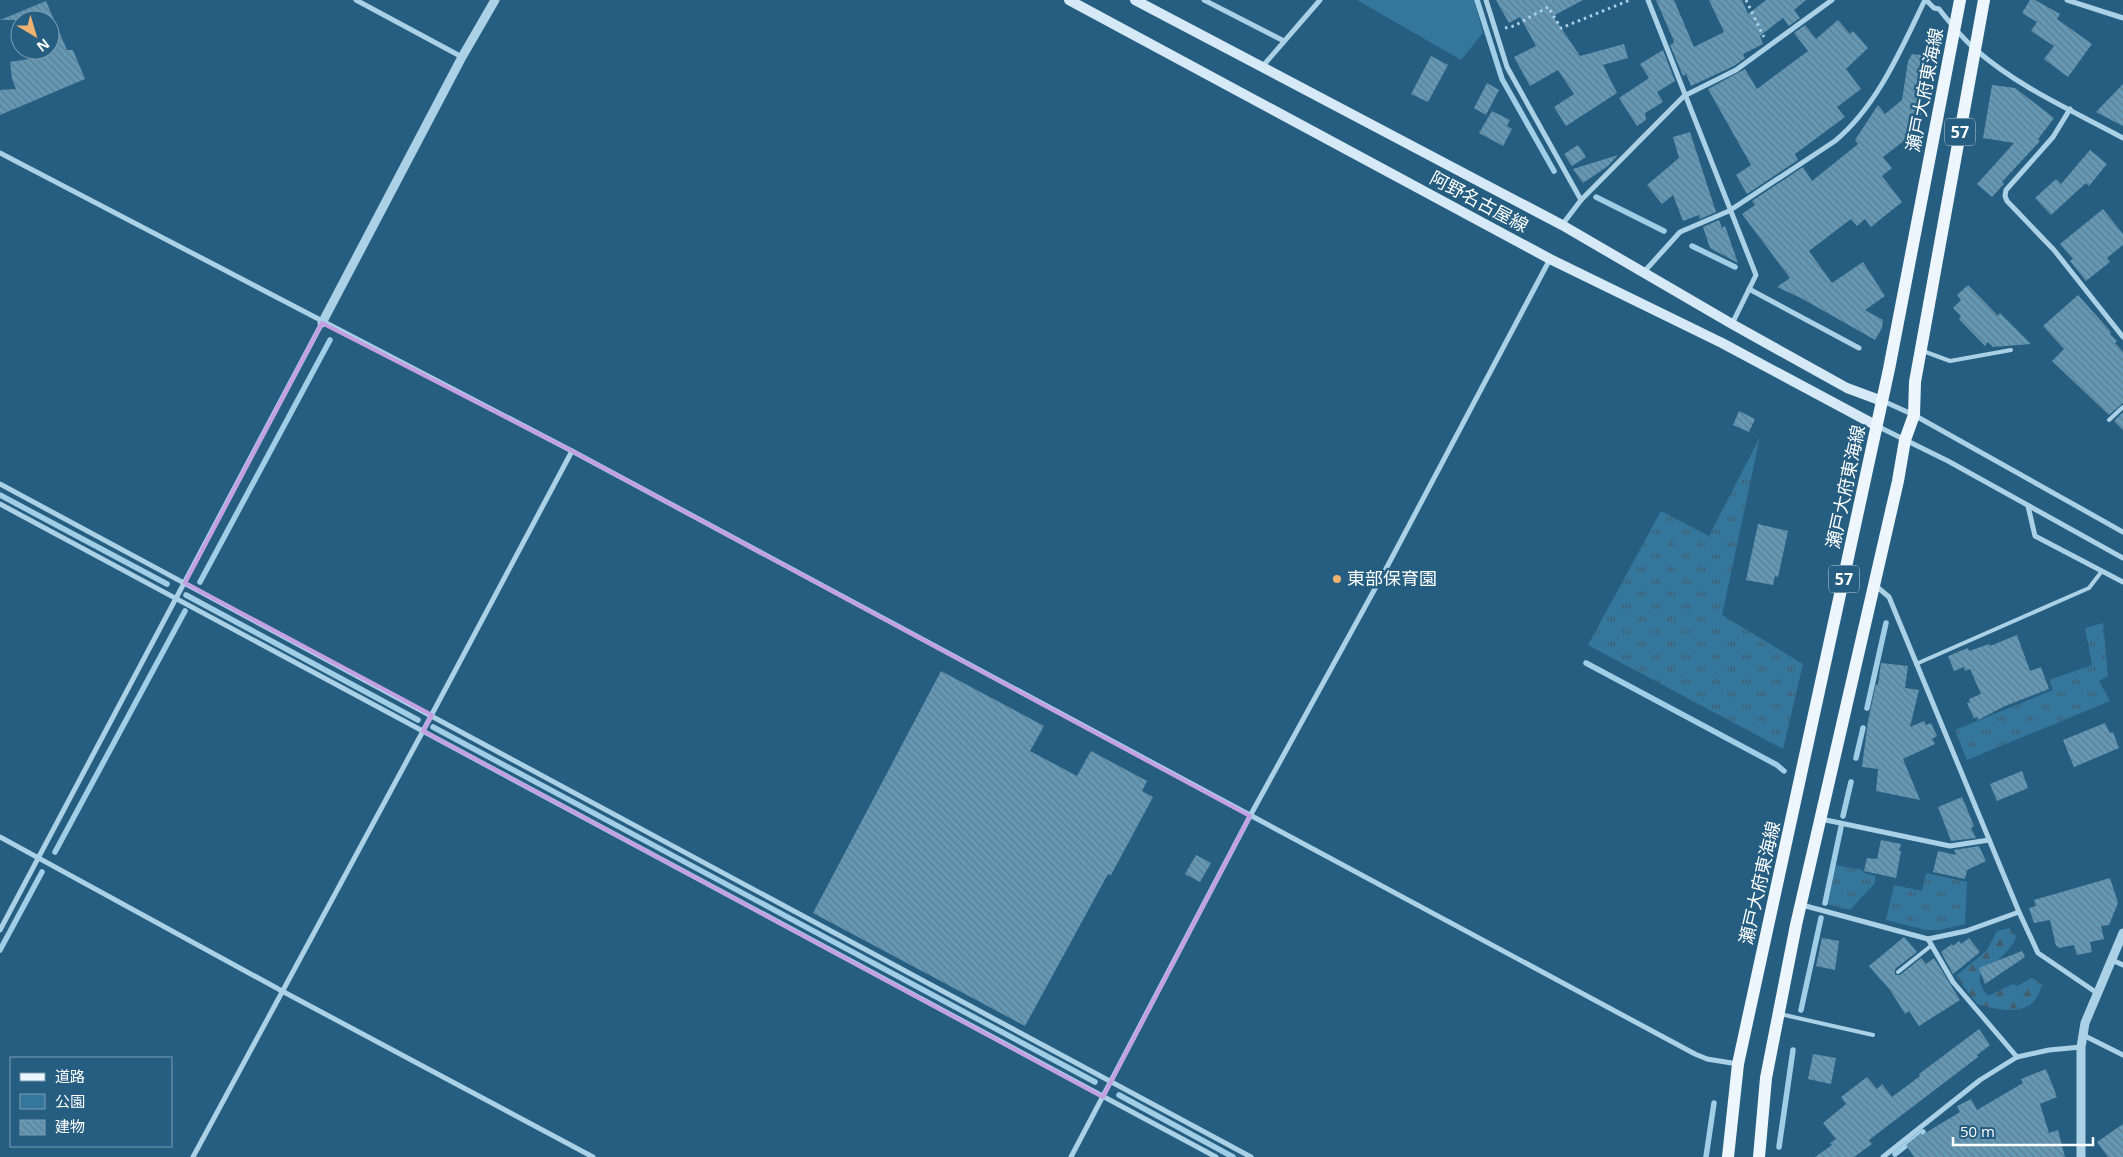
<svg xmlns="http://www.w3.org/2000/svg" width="2123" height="1157" font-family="'Open Sans','Noto Sans JP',sans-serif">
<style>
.grass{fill:url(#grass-tufts)}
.forest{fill:url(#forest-firs)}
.park{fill:#35779c}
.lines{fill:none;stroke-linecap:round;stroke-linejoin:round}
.stream{stroke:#a0cee7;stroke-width:5.5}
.building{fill:url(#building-back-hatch)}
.path{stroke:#abd1e6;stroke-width:3;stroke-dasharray:2.5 4;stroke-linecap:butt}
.service{stroke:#abd1e6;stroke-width:4}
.minor{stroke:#abd1e6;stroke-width:5}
.tertiary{stroke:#abd1e6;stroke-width:9}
.secondary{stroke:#d5e9f6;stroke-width:10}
.primary{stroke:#edf6fd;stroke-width:12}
.marked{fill:none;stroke:#c4a0e2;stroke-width:4;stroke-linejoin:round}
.poi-dot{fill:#f0b270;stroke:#255e80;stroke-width:2}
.labels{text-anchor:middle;stroke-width:5;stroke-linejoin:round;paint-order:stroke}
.shield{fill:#255e80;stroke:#becfd9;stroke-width:1}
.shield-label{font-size:16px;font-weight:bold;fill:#fff}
.street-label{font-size:18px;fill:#fff;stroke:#255e80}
.poi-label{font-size:18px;fill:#fff;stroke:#255e80;text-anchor:start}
</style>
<defs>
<pattern id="grass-tufts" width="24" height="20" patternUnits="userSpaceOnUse" patternTransform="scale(1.25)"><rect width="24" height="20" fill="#35779c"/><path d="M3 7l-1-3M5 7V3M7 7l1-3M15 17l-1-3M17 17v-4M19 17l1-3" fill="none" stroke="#425f70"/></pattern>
<pattern id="forest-firs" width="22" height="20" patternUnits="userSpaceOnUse" patternTransform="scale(1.25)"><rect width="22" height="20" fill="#35779c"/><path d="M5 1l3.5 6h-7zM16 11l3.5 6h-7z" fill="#425f70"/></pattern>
<pattern id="building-back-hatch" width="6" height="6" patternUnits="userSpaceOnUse" patternTransform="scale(1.25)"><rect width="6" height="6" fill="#6598b5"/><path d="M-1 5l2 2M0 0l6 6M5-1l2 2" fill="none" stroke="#5c7d90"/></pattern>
</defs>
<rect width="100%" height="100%" fill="#255e80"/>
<g class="grass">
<polygon points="1760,437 1722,615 1803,664 1783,749 1588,645 1661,511 1709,536"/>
<polygon points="2103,623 2108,676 2099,681 2110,701 1967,760 1955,730 2053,690 2049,680 2092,665 2085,628"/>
<polygon points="1836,865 1862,870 1864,873 1875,876 1875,883 1850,910 1826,904"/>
<polygon points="1926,873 1967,882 1965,924 1939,930 1926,930 1886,920 1894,885 1922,891"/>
</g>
<path class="forest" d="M 2009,928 L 2016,936 C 2014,948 1990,968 1980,975 C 1978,981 1983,992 1988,996 L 2013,984 L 2017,986 L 2032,978 L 2042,984 C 2034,1019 2003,1011 1977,1004 L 1956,976 L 1987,950 L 1997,931 Z"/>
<polygon class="park" points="1357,0 1474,0 1483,33 1461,60"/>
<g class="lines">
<g class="stream">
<polyline points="1477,0 1502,79 1554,171"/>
<polyline points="1596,197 1664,231"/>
<polyline points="1692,246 1735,267"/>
<polyline points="0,495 167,584"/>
<polyline points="200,582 330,340"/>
<polyline points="186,595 418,720"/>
<polyline points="1586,663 1777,765 1784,771"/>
<polyline points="1867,708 1886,623"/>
<polyline points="433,727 1095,1082"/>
<polyline points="1856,758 1863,728"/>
<polyline points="1843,816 1851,782"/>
<polyline points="55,852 185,611"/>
<polyline points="1825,903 1841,827"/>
<polyline points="0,950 42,872"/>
<polyline points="1801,1010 1821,918"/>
<polyline points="1119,1095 1233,1157"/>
<polyline points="1779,1147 1793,1050"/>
<polyline points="1895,1154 1923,1132"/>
<polyline points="1706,1157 1714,1103"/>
</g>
</g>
<g class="building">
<polygon points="1496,0 1583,0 1553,16 1580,56 1624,44 1628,58 1603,65 1617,93 1566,126 1554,107 1574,94 1558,70 1530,86 1514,57 1536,46 1520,17 1509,23"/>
<polygon points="1656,0 1674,0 1694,47 1724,32 1709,0 1742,0 1748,14 1766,0 1806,0 1794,10 1800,18 1789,26 1783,18 1760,36 1763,44 1743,54 1745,58 1734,66 1691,86 1686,74 1683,76 1670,45 1674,43 1673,39"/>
<polygon points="2030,0 2035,0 2060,14 2057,19 2092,44 2068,77 2044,59 2054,46 2031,31 2037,22 2022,13"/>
<polygon points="46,1 67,50 73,50 85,79 0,115 0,90 16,89 12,79 10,62 35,58 32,50 50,50 50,20 0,20"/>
<polygon points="1838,20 1850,34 1853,31 1868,48 1846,69 1861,89 1837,107 1845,117 1795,154 1798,160 1747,194 1736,175 1751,165 1708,89 1745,69 1757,89 1808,51 1794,33 1805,25 1816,39"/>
<polygon points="1663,50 1675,81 1657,92 1663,102 1645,113 1646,120 1637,126 1619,98 1649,78 1640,64"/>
<polygon points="1912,54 1929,56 1922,101 1915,106 1922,114 1913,121 1918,130 1883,157 1892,168 1882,176 1902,202 1871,227 1865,219 1857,226 1851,219 1809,251 1832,283 1863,262 1885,296 1865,310 1883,320 1882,328 1875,340 1801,298 1777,287 1790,278 1742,214 1755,205 1752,201 1803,167 1812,181 1858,144 1855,140 1878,105 1885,114 1902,100 1908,61"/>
<polygon points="1431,56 1448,65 1428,102 1411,94"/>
<polygon points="1487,83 1499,90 1486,115 1474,108"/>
<polygon points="2123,84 2123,126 2096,112"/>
<polygon points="1992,85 2015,88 2054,118 2038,139 2040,141 2002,182 2004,184 1992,197 1977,184 2014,143 1983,138"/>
<polygon points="1492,111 1510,120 1507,126 1512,129 1503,146 1479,133"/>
<polygon points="1690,132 1716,212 1700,219 1699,215 1683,221 1673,195 1662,204 1647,185 1679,158 1673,137"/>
<polygon points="1578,145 1586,157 1572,166 1564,154"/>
<polygon points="2090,150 2107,164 2089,186 2086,183 2051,215 2035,198 2056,179 2061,184"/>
<polygon points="1618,155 1608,166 1583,183 1573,169"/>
<polygon points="2103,209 2123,234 2123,245 2107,258 2110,262 2086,281 2070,261 2073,259 2060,244"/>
<polygon points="1719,220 1722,228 1725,226 1738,263 1710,248 1703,227"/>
<polygon points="1968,285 1998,316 2000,313 2031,344 1993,347 1988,342 1985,346 1959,319 1961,316 1953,308 1961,300 1957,295"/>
<polygon points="2078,295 2111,332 2110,334 2117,341 2115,343 2123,352 2123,403 2109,415 2052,361 2064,349 2043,326"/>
<polygon points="1739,411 1755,419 1749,432 1733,425"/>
<polygon points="2123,412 2123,430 2114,421"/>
<polygon points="1758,524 1788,531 1778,577 1775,576 1773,585 1746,580"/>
<polygon points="2017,635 2030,671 2041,667 2049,689 2005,706 1978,720 1977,717 1974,718 1967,703 1970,702 1969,699 1981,694 1970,669 1965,671 1964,667 1954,671 1948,656 1968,648 1969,651 1989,644 1990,646"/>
<polygon points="1881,663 1908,666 1905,688 1919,690 1910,727 1924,721 1926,725 1931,723 1937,736 1932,739 1935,744 1903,759 1920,800 1876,791 1878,769 1862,767 1868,721 1876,684 1878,685"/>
<polygon points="941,671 1044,726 1030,751 1077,776 1091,751 1147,781 1142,791 1153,797 1111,875 1108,874 1025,1026 813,913"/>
<polygon points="2105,723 2110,733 2113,732 2119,748 2074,767 2063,740"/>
<polygon points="2022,771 2028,788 1997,801 1990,784"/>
<polygon points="1962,797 1974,826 1971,828 1976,838 1951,841 1938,807"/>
<polygon points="1881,840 1901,844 1899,851 1901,851 1896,878 1864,871 1867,858 1877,859"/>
<polygon points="1979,846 1986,861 1967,870 1965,879 1933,872 1938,851 1956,855 1954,850"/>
<polygon points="1196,855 1211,863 1200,882 1185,874"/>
<polygon points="2110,878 2118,903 2109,925 2101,926 2104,939 2090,942 2092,952 2077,955 2074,945 2059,948 2058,946 2056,946 2050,920 2034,923 2029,908 2036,906 2034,900"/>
<polygon points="1904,937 1917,952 1895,969 1895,975 1900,975 1921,958 1926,964 1934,958 1960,1000 1919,1026 1909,1011 1905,1014 1890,990 1869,966"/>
<polygon points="1822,938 1839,941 1835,970 1816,966"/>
<polygon points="1969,938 1980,952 1953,974 1941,952 1952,944 1953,946 1959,941 1961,944"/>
<polygon points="2022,951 2025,957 1985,984 1979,968"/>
<polygon points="1979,1029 1990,1045 1977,1055 1978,1057 1869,1140 1872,1144 1854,1157 1815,1157 1832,1145 1830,1143 1836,1139 1823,1123 1846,1104 1841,1097 1867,1077 1877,1089 1882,1084 1892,1097 1920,1076 1919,1074"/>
<polygon points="1813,1054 1836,1058 1831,1084 1808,1079"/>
<polygon points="2046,1069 2057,1097 2040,1104 2049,1133 2058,1130 2065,1157 1914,1157 1906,1145 1921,1133 1922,1135 1960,1112 1957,1106 1971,1099 1977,1110 2023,1083 2021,1079"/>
<polygon points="2123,1124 2123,1157 2108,1157 2097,1142"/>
</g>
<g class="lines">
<g class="path">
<polyline points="1746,0 1764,37"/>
<polyline points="1505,28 1514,26 1548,7 1561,28 1630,0"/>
</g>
<g class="service">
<polyline points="1923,351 1950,361 2011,350"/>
<polyline points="2109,420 2123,407"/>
<polyline points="1916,664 2089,588 2102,571"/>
<polyline points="1898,972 1932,945"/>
<polyline points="1780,1014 1873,1035"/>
</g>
<g class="minor">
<polyline points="356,0 462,57"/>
<polyline points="1204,0 1284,41"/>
<polyline points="1486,0 1507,67 1581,200"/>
<polyline points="1648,0 1756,275 1732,324"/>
<path d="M 1926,0 L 1934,8 L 1939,9 C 1950,23 1962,38 1975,49 C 2018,87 2073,111 2123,138"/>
<polyline points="2067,0 2123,18"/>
<polyline points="1262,67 1320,0"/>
<polyline points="2070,109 2053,137 2006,190 2005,196 2007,201 2054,250 2123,337"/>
<polyline points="0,153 572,451 1695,1054 1707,1059 1738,1064"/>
<polyline points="1562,225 1581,200 1684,96 1736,70 1832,0"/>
<path d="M 1643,273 L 1680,232 L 1729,211 L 1835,141 C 1878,105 1901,49 1925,0"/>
<polyline points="1749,289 1859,348"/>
<polyline points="1883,401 1914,415 2123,532"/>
<polyline points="1877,426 1948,461 2123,558"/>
<polyline points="0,484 1251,1157"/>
<polyline points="0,504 1216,1157"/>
<polyline points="2028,506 2035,536 2123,582"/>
<polyline points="1876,586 1889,597 2019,912 2038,953 2097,993"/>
<polyline points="1821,819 1950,846 1989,840"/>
<polyline points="0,837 282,991 593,1157"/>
<polyline points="1802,905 1928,939 1966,931 2019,912"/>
<polyline points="0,930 322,323"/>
<polyline points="1928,939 1953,982 2017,1057"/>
<polyline points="2112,960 2123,965"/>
<polyline points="2083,1035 2123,1055"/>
<polyline points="193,1157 423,731 572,451"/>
<polyline points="1071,1157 1250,816 1388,565 1550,259"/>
<polyline points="1883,1157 1980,1080 2017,1057 2049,1050 2081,1047"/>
</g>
<g class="tertiary">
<polyline points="322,323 462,57 495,0"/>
<polyline points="2081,1157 2081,1047 2085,1023 2123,933"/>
</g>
<g class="secondary">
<polyline points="1069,0 1550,259 1722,343 1877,426"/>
<polyline points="1135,0 1562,225 1732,324 1847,388 1882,401"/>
</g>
<g class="primary">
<polyline points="1728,1157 1738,1064 1889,369 1960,0"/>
<polyline points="1759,1157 1766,1078 1796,925 1898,481 1905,440 1914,415 1915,382 1984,0"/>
</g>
</g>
<path class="marked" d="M 322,323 L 572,451 L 1250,816 L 1103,1097 L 423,731 L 432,715 L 185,583 Z"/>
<circle class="poi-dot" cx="1337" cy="579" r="5"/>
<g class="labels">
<g class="shield">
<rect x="1945" y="118.5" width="30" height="27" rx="4"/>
<rect x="1829" y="565.5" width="30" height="27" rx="4"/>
</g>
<g class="shield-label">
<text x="1960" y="138">57</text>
<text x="1844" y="585">57</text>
</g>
<g class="street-label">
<text transform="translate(1925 90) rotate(-79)" y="6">瀬戸大府東海線</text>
<text transform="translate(1479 202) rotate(28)" y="6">阿野名古屋線</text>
<text transform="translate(1846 487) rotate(-78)" y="6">瀬戸大府東海線</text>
<text transform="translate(1760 883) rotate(-77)" y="6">瀬戸大府東海線</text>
</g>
<g class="poi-label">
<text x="1347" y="585">東部保育園</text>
</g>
</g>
<rect x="10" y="1057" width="162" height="90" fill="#255e80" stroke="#7c9eb3"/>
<rect x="20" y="1073" width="25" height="8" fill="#edf6fd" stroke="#7c9eb3"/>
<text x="55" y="1082" font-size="15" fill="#ffffff">道路</text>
<rect x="20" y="1094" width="25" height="15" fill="#35779c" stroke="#7c9eb3"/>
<text x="55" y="1107" font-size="15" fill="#ffffff">公園</text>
<rect x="20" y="1120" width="25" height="15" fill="url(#building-back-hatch)" stroke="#7c9eb3"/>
<text x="55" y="1132" font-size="15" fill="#ffffff">建物</text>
<g transform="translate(35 35) rotate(142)"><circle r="24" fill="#255e80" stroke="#7c9eb3"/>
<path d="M0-4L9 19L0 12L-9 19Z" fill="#f0b270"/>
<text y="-8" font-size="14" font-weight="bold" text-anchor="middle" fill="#ffffff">N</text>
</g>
<path d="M1953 1137v8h140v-8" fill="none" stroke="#ffffff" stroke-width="2.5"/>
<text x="1960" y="1137" font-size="15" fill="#ffffff" stroke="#255e80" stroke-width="4" paint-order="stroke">50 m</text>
</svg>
